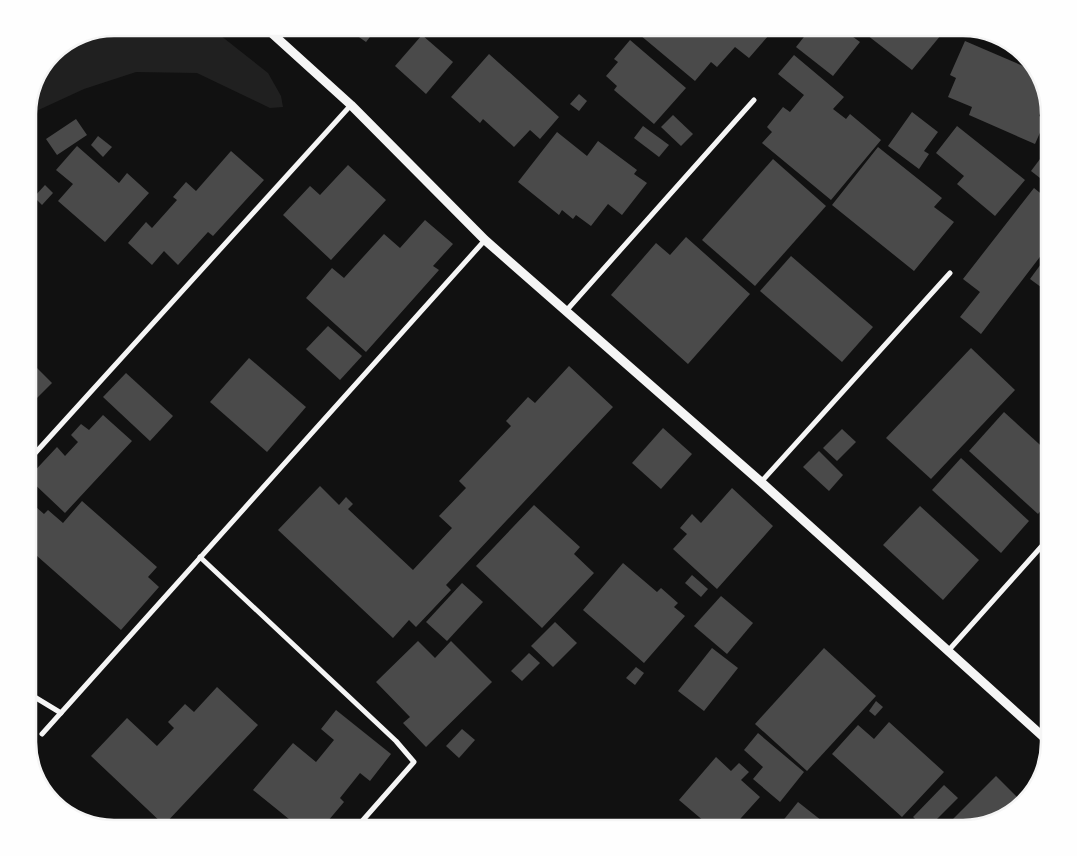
<svg xmlns="http://www.w3.org/2000/svg" width="1077" height="856" font-family="Lora,serif">
<style>
.green{fill:#202020}
.building{fill:#4a4a4a}
.lines{fill:none;stroke-linecap:round;stroke-linejoin:round}
.minor{stroke:#f5f5f5;stroke-width:5}
.tertiary{stroke:#f5f5f5;stroke-width:9}
.rim{fill:none;stroke:#f5f5f5;stroke-width:2.5}
</style>
<rect width="100%" height="100%" fill="#111"/>
<polygon class="green" points="115,28 211,28 268,73 281,96 283,107 270,108 197,73 136,72 84,89 32,113 28,113 37,76 57,49"/>
<g class="building">
<polygon points="351,28 377,28 366,42 349,30"/>
<polygon points="646,28 775,28 749,58 735,47 717,67 711,62 695,81 640,35"/>
<polygon points="811,28 841,28 860,42 833,76 796,47"/>
<polygon points="858,28 932,28 941,35 912,70"/>
<polygon points="422,35 453,62 426,94 395,66"/>
<polygon points="630,40 686,88 654,124 614,90 617,86 606,76 618,62 614,59"/>
<polygon points="965,41 1037,72 1041,76 1046,100 1039,116 1046,119 1035,144 969,115 972,107 948,97 956,78 950,75"/>
<polygon points="489,54 559,117 540,139 530,130 514,147 483,119 480,123 451,97"/>
<polygon points="794,55 844,97 833,109 846,119 850,114 881,140 831,200 762,143 772,132 767,127 783,107 790,112 804,95 778,74"/>
<polygon points="579,94 587,101 579,111 570,104"/>
<polygon points="912,112 938,132 924,151 929,154 919,169 888,146"/>
<polygon points="673,115 693,134 681,146 661,127"/>
<polygon points="76,119 87,135 57,155 46,139"/>
<polygon points="643,126 669,145 659,157 634,138"/>
<polygon points="957,126 1025,180 995,216 957,184 964,176 936,153"/>
<polygon points="557,132 587,156 598,141 637,170 634,174 647,183 622,215 608,204 591,226 576,215 573,219 562,210 559,215 518,182"/>
<polygon points="98,136 112,147 103,157 91,145"/>
<polygon points="77,146 119,183 127,173 149,193 105,242 58,201 73,184 56,170"/>
<polygon points="878,147 942,198 934,207 954,222 914,271 832,205"/>
<polygon points="1049,147 1049,185 1031,171"/>
<polygon points="231,151 264,180 213,236 208,232 178,265 164,251 152,265 128,243 146,222 152,228 177,200 173,197 186,182 196,191"/>
<polygon points="773,159 826,206 755,286 702,240"/>
<polygon points="348,165 386,200 331,260 283,215 310,186 320,195"/>
<polygon points="45,185 53,193 42,205 34,197"/>
<polygon points="1034,188 1049,200 1049,245 981,334 960,317 980,292 963,279"/>
<polygon points="425,220 453,244 433,266 439,270 366,352 306,298 332,268 344,278 384,234 400,248"/>
<polygon points="686,237 750,294 688,364 611,295 656,243 670,255"/>
<polygon points="1049,253 1049,293 1030,279"/>
<polygon points="791,256 873,327 842,362 760,291"/>
<polygon points="328,326 362,356 340,380 306,349"/>
<polygon points="971,348 1015,390 931,479 886,438"/>
<polygon points="249,358 306,407 267,452 210,402"/>
<polygon points="28,359 52,383 28,407"/>
<polygon points="569,366 613,407 446,585 451,590 416,627 409,620 393,638 278,530 320,486 339,505 346,497 353,504 348,509 413,570 452,528 439,516 466,488 459,481 511,426 506,421 528,397 535,403"/>
<polygon points="126,373 173,416 150,441 103,397"/>
<polygon points="1004,412 1049,453 1049,501 1038,514 969,451"/>
<polygon points="103,415 132,441 65,513 28,478 57,447 65,456 78,442 71,435 81,424 89,430"/>
<polygon points="663,428 692,454 661,489 632,463"/>
<polygon points="842,429 856,442 837,461 823,448"/>
<polygon points="819,451 843,475 829,491 803,467"/>
<polygon points="961,458 1029,521 1001,553 932,490"/>
<polygon points="732,488 773,526 717,589 673,549 687,534 680,528 692,514 701,523"/>
<polygon points="28,500 44,514 48,510 63,523 82,501 157,567 148,577 159,587 121,630 28,548"/>
<polygon points="534,505 580,547 574,554 594,573 542,628 476,566"/>
<polygon points="920,506 979,560 943,600 883,545"/>
<polygon points="623,563 657,592 661,588 678,603 674,607 685,616 644,663 583,610"/>
<polygon points="692,575 708,589 701,597 685,583"/>
<polygon points="462,583 483,602 447,641 426,622"/>
<polygon points="721,596 753,623 727,654 694,626"/>
<polygon points="555,622 577,643 553,667 531,646"/>
<polygon points="418,641 435,658 451,641 492,682 426,747 403,723 410,717 376,682"/>
<polygon points="712,648 738,668 704,711 678,691"/>
<polygon points="824,648 876,696 807,771 755,724"/>
<polygon points="529,653 540,663 522,681 511,671"/>
<polygon points="636,667 644,673 635,685 626,678"/>
<polygon points="217,687 258,725 164,825 91,756 127,718 157,746 174,728 168,722 185,704 194,712"/>
<polygon points="876,701 883,707 875,716 869,711"/>
<polygon points="336,710 391,754 370,781 360,773 340,798 344,802 322,828 300,828 253,790 293,743 316,762 334,740 321,729"/>
<polygon points="889,722 944,772 902,817 832,754 858,725 874,739"/>
<polygon points="462,729 475,740 459,758 446,746"/>
<polygon points="758,733 804,772 780,802 753,779 763,767 744,750"/>
<polygon points="716,757 731,771 739,763 749,772 741,780 760,797 732,828 712,828 679,800"/>
<polygon points="996,776 1023,803 1001,820 962,829 944,828"/>
<polygon points="944,785 958,798 928,828 925,828 913,817"/>
<polygon points="798,802 831,828 777,828"/>
<polygon points="110,819 121,828 104,825"/>
</g>
<g class="lines">
<g class="minor">
<polyline points="566,311 754,100"/>
<polyline points="28,461 351,105"/>
<polyline points="761,482 950,273"/>
<polyline points="200,557 396,741 414,762 356,828"/>
<polyline points="948,651 1049,538"/>
<polyline points="28,693 61,713"/>
<polyline points="42,734 485,240"/>
</g>
<polyline class="tertiary" points="266,28 351,105 485,240 761,482 1049,742"/>
</g>
<path d="M0 0H1077V856H0ZM114 36H963A78 78 0 0 1 1041 114V742A78 78 0 0 1 963 820H114A78 78 0 0 1 36 742V114A78 78 0 0 1 114 36Z" fill="#fefefe" fill-rule="evenodd"/>
<path class="rim" d="M114 36H963A78 78 0 0 1 1041 114V742A78 78 0 0 1 963 820H114A78 78 0 0 1 36 742V114A78 78 0 0 1 114 36Z"/>
</svg>
